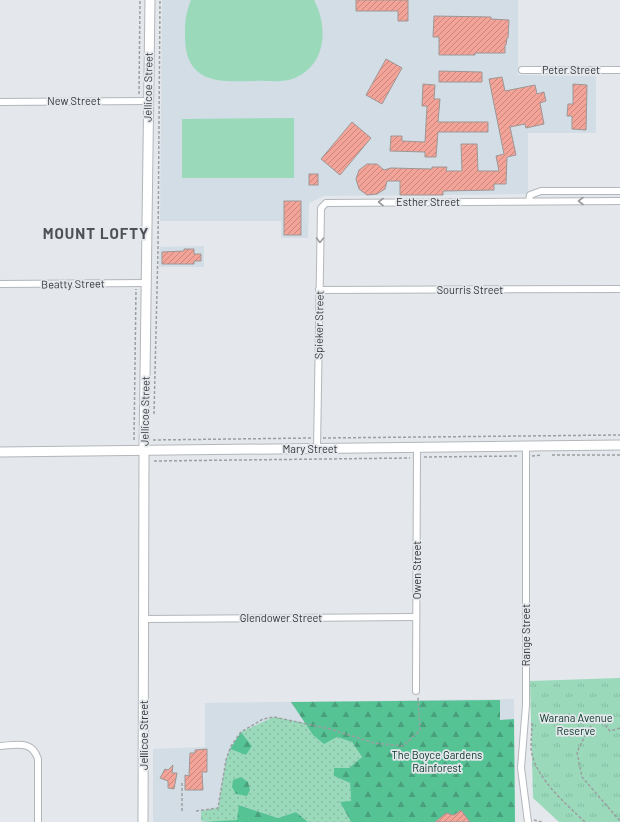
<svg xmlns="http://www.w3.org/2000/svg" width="620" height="822" font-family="Barlow,sans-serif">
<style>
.built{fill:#d3dde5}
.grass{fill:url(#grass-dots)}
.forest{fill:url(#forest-firs)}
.park{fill:url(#park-tufts)}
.pitch{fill:#9adabb}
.building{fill:url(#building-hatch);stroke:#9d9796}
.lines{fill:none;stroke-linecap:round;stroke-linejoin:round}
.street-casing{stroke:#b3b7bb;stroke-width:8}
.secondary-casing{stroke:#b3b7bb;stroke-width:11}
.path{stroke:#9c9ea1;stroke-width:1.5;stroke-dasharray:3 2;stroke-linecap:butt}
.street{stroke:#fff;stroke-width:6}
.secondary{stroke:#fff;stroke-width:9}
.oneway{stroke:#9a9b9c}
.labels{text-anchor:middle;stroke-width:3.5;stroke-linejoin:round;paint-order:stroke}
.street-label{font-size:11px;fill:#363739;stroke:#e4e7eb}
.park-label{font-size:11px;fill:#053725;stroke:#e4e7eb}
.district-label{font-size:15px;font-weight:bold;letter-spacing:1px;fill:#4e5155;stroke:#e4e7eb}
</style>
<defs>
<pattern id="grass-dots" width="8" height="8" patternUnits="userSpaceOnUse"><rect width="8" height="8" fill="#9adabb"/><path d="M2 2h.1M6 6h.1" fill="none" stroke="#85bca2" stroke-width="1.8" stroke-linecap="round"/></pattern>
<pattern id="forest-firs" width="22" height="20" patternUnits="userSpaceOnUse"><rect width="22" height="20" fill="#56c395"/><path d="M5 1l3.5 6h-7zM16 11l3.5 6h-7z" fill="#489f7b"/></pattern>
<pattern id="park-tufts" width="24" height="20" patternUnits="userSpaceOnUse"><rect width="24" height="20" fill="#9adabb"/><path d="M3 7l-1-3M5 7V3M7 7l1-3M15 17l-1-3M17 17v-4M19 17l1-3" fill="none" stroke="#85bca2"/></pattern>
<pattern id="building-hatch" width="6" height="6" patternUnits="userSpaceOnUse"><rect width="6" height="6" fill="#f3a397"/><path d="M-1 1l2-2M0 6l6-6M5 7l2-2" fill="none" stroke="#c6867c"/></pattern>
</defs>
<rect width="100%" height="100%" fill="#e4e7eb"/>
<g class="built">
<polygon points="162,0 518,0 518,75 596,76 596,133 528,133 528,194 324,196 309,203 308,238 281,238 281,221 160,221"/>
<polygon points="204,246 204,267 159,267 160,247"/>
<polygon points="514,699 515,822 153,822 153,749 205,747 205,703"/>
</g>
<polygon class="grass" points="274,717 305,723 313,735 337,737 352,742 362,757 349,768 334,768 334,776 350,783 351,802 340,802 351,822 308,822 296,812 278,818 240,805 238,820 222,822 201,821 201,811 218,808 226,760 230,749 246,755 252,746 241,732"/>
<g class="forest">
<polygon points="500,700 500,720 514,719 515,822 351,822 340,802 351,801 350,783 334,776 334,768 349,768 362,757 352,742 337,737 324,744 313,735 291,702"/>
<polygon points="241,732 252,746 246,755 230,749"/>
<polygon points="241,777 248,782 250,790 247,796 236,794 232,787 233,780"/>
<polygon points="239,805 278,818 296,812 308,822 201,822 237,820"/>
</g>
<polygon class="park" points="620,678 620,822 559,822 533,798 530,681"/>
<g class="pitch">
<path d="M 191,0 L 314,0 C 329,28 326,67 292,79 C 281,83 266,80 255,81 C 219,82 186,84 185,38 C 185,23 185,15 191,0 Z"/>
<polygon points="294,118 294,178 182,178 182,119"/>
</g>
<g class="building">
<polygon points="356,0 408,0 408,21 398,21 398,11 356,11"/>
<polygon points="434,16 491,17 491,19 509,20 508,38 507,38 506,45 505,45 505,53 475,53 475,55 439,55 439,37 433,37"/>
<polygon points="386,59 402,68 382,104 366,95"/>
<polygon points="439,71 482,72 482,82 439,82"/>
<polygon points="502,77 505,91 535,85 537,94 544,92 546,101 540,103 544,124 526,128 525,124 510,127 516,155 507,157 506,184 494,184 494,190 443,191 443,195 400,195 400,181 387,181 385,189 377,194 367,195 359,189 356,179 359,170 367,164 377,164 384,170 391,168 432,169 432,167 447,167 446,171 462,171 461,144 477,144 478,171 499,171 496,156 504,154 489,79"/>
<polygon points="423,84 435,85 434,99 440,99 438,122 488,122 488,132 438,132 436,157 425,157 425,152 390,151 391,136 402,136 402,141 425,142 427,106 422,106"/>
<polygon points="573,84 587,85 586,130 572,129 572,116 567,116 568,104 573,104"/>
<polygon points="352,122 371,138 340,175 321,159"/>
<rect x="309" y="174" width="9" height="11"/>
<rect x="284" y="201" width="17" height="34"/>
<polygon points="184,249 194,249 194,254 201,254 201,261 194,261 194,264 162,264 162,252 184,251"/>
<polygon points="207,749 207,772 202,772 203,790 185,790 185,775 189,776 190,753 195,753 195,750"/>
<polygon points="173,765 172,773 177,773 174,789 168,788 168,781 160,778 165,769 168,770"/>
<polygon points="461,810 470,822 435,822 446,813 454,815"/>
</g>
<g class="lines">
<g class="street-casing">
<g id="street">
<polyline points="522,70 620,70"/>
<polyline points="0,102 148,101"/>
<polyline points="529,201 530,195 541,191 620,191"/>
<polyline points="0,284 147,283"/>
<polyline points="319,290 620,289"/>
<polyline points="526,447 526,705 521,768 528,822"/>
<polyline points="317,449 321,208 326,203 620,201"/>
<polyline points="145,619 416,617"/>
<polyline points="416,691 417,449"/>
<path d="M 0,746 C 17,745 32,740 38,759 L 38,822"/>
</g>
</g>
<g class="secondary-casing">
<g id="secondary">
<polyline points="0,452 620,445"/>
<polyline points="143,822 144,451 150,0"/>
</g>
</g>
<g class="path">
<polyline points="139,94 140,0"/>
<polyline points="154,414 158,249 160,0"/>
<polyline points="323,438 620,435"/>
<polyline points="134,440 136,289"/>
<polyline points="153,440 311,438"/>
<polyline points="552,455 620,455"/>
<polyline points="532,456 542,455"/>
<polyline points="424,457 518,456"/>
<polyline points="154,461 410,458"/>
<path d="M 532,723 C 532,732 531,740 531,748 C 533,776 566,804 585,822"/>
<polyline points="620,728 610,731 598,717 588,730 577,752 582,777 620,821"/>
<polyline points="182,811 182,783"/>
<polyline points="196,811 218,808 226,760 231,746 241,732 263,719 274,717 330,729 374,743 403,746 420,730 418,697"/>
<polyline points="534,820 542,822"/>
</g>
<use href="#street" class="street"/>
<use href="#secondary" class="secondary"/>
</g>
<defs><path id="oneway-chevron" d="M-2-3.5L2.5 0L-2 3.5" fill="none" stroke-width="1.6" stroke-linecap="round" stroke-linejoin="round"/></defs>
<g class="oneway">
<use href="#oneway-chevron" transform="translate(581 201) rotate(-180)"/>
<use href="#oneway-chevron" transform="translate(381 202) rotate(180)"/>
<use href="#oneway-chevron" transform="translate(320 240) rotate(91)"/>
</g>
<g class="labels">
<g class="street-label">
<text x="571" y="74">Peter Street</text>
<text transform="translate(148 87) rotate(-89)" y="4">Jellicoe Street</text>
<text x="74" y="105">New Street</text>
<text x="428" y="206">Esther Street</text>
<text transform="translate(73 284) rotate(-1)" y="4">Beatty Street</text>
<text x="470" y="294">Sourris Street</text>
<text transform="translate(319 325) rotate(-89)" y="4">Spieker Street</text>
<text transform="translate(145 411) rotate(-89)" y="4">Jellicoe Street</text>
<text x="310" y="453">Mary Street</text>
<text transform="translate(417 570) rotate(-90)" y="4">Owen Street</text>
<text x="281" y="622">Glendower Street</text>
<text transform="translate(526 635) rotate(-90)" y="4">Range Street</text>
<text transform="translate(144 735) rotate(-90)" y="4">Jellicoe Street</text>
</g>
<g class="park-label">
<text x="576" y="722">Warana Avenue<tspan x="576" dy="13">Reserve</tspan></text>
<text x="437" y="759">The Boyce Gardens<tspan x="437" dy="13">Rainforest</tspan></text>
</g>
<g class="district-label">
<text x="96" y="239">MOUNT LOFTY</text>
</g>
</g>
</svg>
